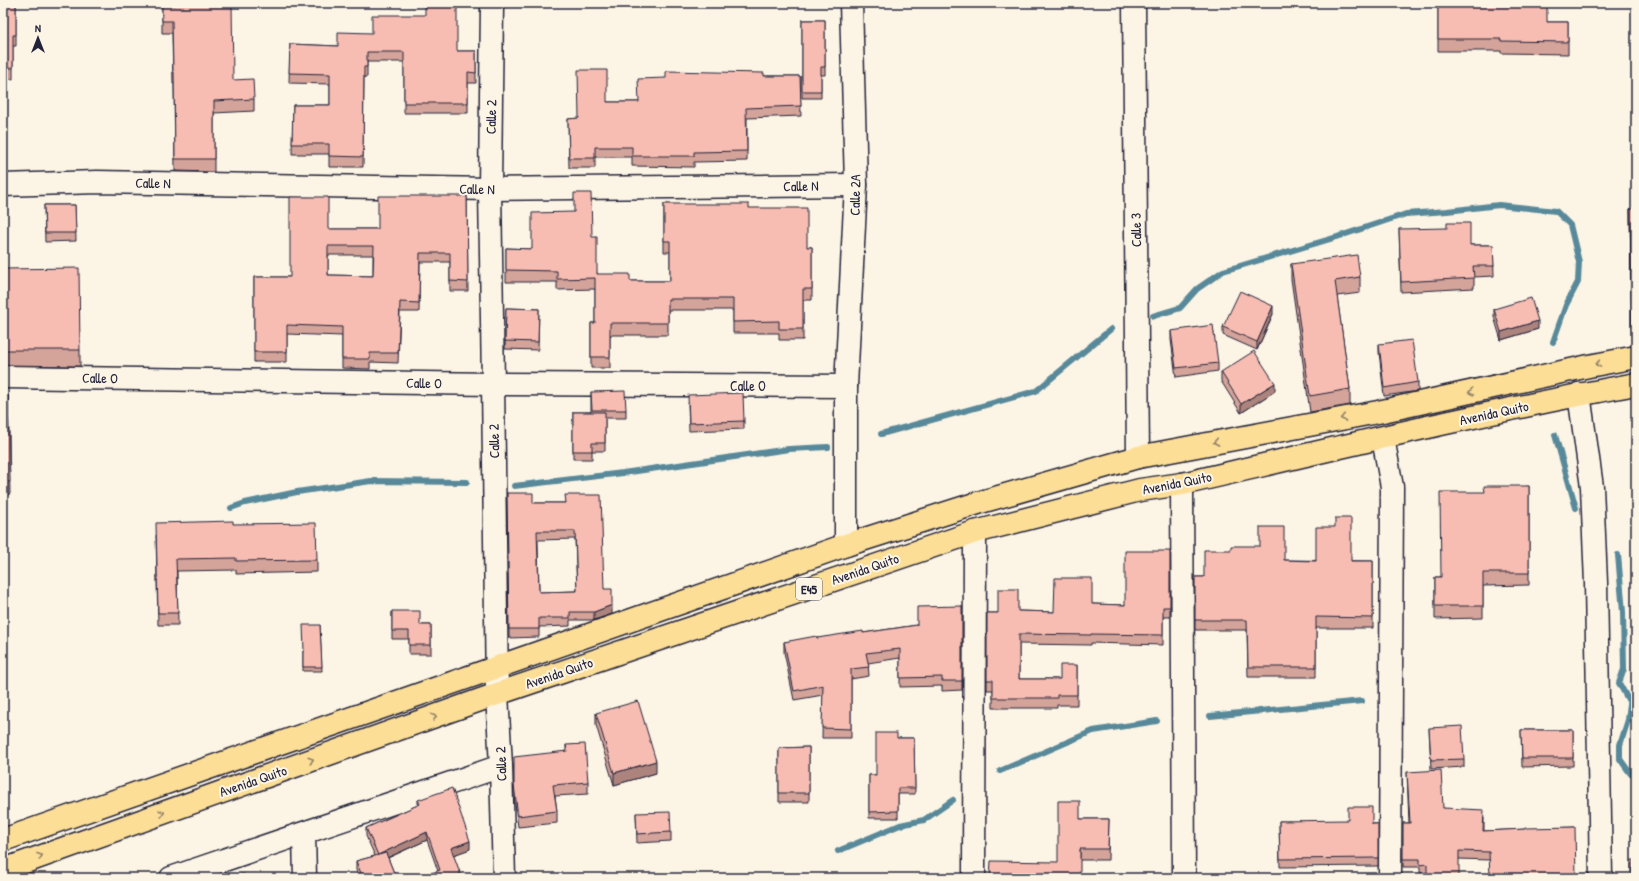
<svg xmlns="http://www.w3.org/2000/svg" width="1639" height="881" font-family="'Patrick Hand',sans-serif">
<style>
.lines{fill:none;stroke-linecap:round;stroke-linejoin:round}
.stream{stroke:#59899a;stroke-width:6}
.minor-casing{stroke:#22223b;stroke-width:25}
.trunk-casing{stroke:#22223b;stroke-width:25}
.minor{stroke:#fcf5e5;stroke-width:22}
.trunk{stroke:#fcde96;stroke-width:22}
.wall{fill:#d4a399;stroke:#22223b;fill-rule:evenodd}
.shaded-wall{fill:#ad847d;stroke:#22223b}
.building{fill:#f7bdb2;stroke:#22223b;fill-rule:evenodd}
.oneway{stroke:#8f8068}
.labels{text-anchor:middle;stroke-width:4;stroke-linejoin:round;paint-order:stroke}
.shield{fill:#fcf5e5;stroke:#63616e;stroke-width:1}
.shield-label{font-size:13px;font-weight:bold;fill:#22223b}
.street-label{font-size:14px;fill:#22223b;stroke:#fcf5e5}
</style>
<rect width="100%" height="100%" fill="#fcf5e5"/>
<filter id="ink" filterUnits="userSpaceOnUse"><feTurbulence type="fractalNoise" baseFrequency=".025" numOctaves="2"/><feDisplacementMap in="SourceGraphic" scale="8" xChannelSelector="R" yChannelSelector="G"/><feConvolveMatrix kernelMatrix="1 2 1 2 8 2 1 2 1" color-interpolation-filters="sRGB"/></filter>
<g filter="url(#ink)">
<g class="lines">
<g class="stream">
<polyline points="1153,316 1180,308 1197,289 1223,271 1337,237 1406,214 1447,211 1499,205 1556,211 1570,225 1579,262 1578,282 1566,305 1553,342"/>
<polyline points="881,434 1036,391 1111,329"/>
<polyline points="1555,435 1576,508"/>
<polyline points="514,486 623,473 789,449 828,447"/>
<polyline points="231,508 245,503 297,492 371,481 467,482"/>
<polyline points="1618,555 1623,612 1624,669 1619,683 1630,703 1628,720 1620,745 1620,759 1630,773 1636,772"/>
<polyline points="1210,716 1362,701"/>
<polyline points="1000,771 1093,731 1157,721"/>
<polyline points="838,851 900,825 924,820 953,800"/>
</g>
<g class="minor-casing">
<g id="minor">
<polyline points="492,3 490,189 493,384 497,694 501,766 504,878"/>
<polyline points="1134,3 1138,457"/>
<polyline points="3,185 97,182 490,189 856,185"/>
<polyline points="3,377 493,384 846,386"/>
<polyline points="1579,394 1592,487 1596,583 1601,878"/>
<polyline points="1383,438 1392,487 1390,878"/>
<polyline points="1182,484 1184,878"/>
<polyline points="846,545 846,386 856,185 851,3"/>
<polyline points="304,834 305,878"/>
<polyline points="171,878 501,766"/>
<polyline points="974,878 975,532"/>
</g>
</g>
<g class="trunk-casing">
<g id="trunk">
<polyline points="3,840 846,545 981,502 1138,457 1378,412 1589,366 1636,357"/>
<path d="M 3,870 L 497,694 L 975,532 L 1140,490 L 1182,484 C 1333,449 1484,412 1636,384"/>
</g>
</g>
<use href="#minor" class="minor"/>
<use href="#trunk" class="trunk"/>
</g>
<g class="wall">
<polygon points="3,3 16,3 16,46 13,46 13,79 3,79"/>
<polygon points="1438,4 1547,22 1568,22 1568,54 1501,53 1501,51 1438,51"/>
<polygon points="162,5 233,80 254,99 254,111 214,113 214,172 175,171 174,84 173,84 172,33 162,33"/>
<polygon points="802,20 825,20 825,75 821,75 821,98 802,98"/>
<polygon points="290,44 457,51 476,51 476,83 468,83 468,113 404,113 404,62 367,62 367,77 364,77 363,167 329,167 329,154 292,154 293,105 330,105 330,84 289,83"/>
<polygon points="764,76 800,76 801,116 747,118 747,161 694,162 694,167 632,166 632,157 595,157 595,168 569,168 568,119 579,118 607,102 638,102"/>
<path d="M 467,196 L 468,291 L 450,291 L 450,262 L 420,262 L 419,312 L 400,312 L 398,363 L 370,362 L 370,369 L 342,368 L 342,336 L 287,334 L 287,362 L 254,362 L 254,277 L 290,277 L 328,229 L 378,229 ZM 328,255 L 373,255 L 373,276 L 328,275 Z"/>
<polygon points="664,204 749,208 807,247 812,247 812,300 803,300 803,340 779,340 779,333 733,333 733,310 668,310 668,335 610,335 610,368 591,368 591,323 595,323 595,289 557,290 557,282 506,282 506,248 532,249 592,237 597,274 630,281 670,281 670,252 664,252"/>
<polygon points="44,205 75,205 76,241 45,242"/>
<polygon points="1630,209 1636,209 1636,337 1632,337"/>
<polygon points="1399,229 1470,245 1493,245 1494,276 1474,277 1474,288 1401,292"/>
<polygon points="1291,264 1360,277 1360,293 1337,296 1350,389 1350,405 1310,412 1291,279"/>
<polygon points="3,269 80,350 80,366 3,365"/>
<polygon points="506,308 539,309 538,350 505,349"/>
<polygon points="1494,309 1538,329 1501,340 1494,317"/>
<polygon points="1273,314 1257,350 1223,335 1223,327"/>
<polygon points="1171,331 1218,363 1218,371 1176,377 1171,340"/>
<polygon points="1379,344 1418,382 1418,391 1384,396 1379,352"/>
<polygon points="1221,372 1275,391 1241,413 1221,381"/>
<polygon points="591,392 626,410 626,418 605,418 605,451 592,451 592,459 573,459 573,412 591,412"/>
<polygon points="3,395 8,395 10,494 3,495"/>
<polygon points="688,403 744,421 744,429 689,431"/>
<polygon points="1529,486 1529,585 1483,586 1483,618 1435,619 1435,577 1441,577 1485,492"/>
<path d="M 507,493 L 533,503 L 566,503 L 604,589 L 612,614 L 594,620 L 570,620 L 570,626 L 539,627 L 539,637 L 509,638 ZM 575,539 L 577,591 L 539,592 L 538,540 Z"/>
<polygon points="233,524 317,560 317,572 236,574 236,570 177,571 178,625 158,625 156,535"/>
<polygon points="1170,551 1170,617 1163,617 1163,645 1091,643 1091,645 1019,644 1019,679 1060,679 1077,665 1077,705 1057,705 1057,708 993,708 993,690 987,690 987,613 998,613 1018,611 1054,612 1092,604 1125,605"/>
<polygon points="1284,560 1373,561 1373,628 1316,628 1316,677 1248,677 1247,630 1195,630 1195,577 1204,577"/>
<polygon points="962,606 962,690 942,691 942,686 900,687 900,658 868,663 869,676 851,679 851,738 822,738 823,695 794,700 784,652 784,642 863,633 917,625"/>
<polygon points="392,611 420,625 431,625 431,654 409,654 409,639 392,639"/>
<polygon points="320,625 322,671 303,671 303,651 304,651"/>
<polygon points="596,713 656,773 614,785 596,725"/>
<polygon points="1429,728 1464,759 1464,767 1431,769"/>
<polygon points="1521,730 1573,730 1573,766 1522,767"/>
<polygon points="897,738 914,738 915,794 898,794 898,818 869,818 869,775 876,775"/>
<polygon points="566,745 588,782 588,794 555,796 557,811 557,823 518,827 514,796 514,768 566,751"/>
<polygon points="809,747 809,802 779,802 779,748"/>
<polygon points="1407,772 1443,808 1484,818 1484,831 1575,827 1489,860 1459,859 1427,873 1420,873 1420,867 1403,867 1403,823 1409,823"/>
<polygon points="418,800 470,849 453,855 462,878 424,878 424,876 438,871 427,840 388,858 396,878 359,878 356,870 356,861 375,856 366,836 366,828 418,805"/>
<polygon points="636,813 671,832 671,841 637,843"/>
<polygon points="1080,819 1109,819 1108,860 1080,860"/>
<polygon points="1279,821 1378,824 1378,866 1280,867"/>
</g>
<g class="shaded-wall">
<polygon points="1273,306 1273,314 1257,350 1257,342"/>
<polygon points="1538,321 1538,329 1501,340 1501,332"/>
<polygon points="1275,383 1275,391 1241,413 1241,404"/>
<polygon points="612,605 612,614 594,620 594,612"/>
<polygon points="656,761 656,773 614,785 614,773"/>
<polygon points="427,832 427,840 378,862 378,855"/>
<polygon points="470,841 470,849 451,856 451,848"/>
</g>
<g class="building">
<polygon points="3,3 16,3 16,35 13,35 13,68 3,68"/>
<polygon points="176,3 232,3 233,80 253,79 254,99 214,101 214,159 175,159 174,72 173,72 172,21 162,21 162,5 176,5"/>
<polygon points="425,3 457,3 457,51 476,51 476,73 468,72 468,103 404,103 404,52 367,52 367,67 364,67 363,157 329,156 329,144 292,144 293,105 330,105 330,74 289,73 290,44 338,46 338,32 372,33 372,15 425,15"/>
<polygon points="1502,3 1547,3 1547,22 1568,22 1568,42 1501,41 1501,39 1438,39 1438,4 1502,4"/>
<polygon points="802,20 825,20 825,67 821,67 821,91 802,91"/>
<polygon points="578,70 607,70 607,102 639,102 638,79 666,78 666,71 764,73 764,76 800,76 801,106 746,108 747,151 694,152 694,156 632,156 632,147 595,147 595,158 569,158 568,119 579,118"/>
<polygon points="574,193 591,193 592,237 597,237 597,274 630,274 630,281 670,281 670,241 664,241 664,204 749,204 749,208 807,208 807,247 812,247 812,289 803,289 803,329 779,329 779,321 733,322 733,299 668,299 668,323 610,323 610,357 591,357 591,323 595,323 595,278 557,279 557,271 506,270 506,248 532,249 532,213 574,212"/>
<path d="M 378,196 L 467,196 L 468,282 L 450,281 L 450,253 L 420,253 L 419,303 L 400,302 L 398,353 L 370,353 L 370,359 L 342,359 L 342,327 L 287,325 L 287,352 L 254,352 L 254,277 L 290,277 L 290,197 L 328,197 L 328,229 L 378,229 ZM 328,246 L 374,246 L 373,276 L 328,275 Z"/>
<polygon points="44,205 75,205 76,233 45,233"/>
<polygon points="1630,209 1636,209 1636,325 1632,325"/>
<polygon points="1447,223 1470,223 1470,245 1493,245 1494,266 1473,266 1474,278 1401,282 1399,229 1447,228"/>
<polygon points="1357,255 1360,277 1335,281 1350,389 1310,396 1291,264"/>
<polygon points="79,268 80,350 3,350 3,269"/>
<polygon points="1240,291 1273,306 1257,342 1223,327"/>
<polygon points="1531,298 1538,321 1501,332 1494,309"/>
<polygon points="506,308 539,309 538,342 505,341"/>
<polygon points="1213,325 1218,363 1176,368 1171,331"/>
<polygon points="1412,340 1418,382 1384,388 1379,344"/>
<polygon points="1254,351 1275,383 1241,404 1221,372"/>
<polygon points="625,391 626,410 592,410 591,392"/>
<polygon points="743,393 744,421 689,423 688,395"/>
<polygon points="3,395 8,395 10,482 3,482"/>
<polygon points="573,412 605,412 605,443 592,443 592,451 573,451"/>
<polygon points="1484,486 1529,486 1529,573 1483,573 1483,606 1435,606 1435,577 1441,577 1440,492 1485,492"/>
<path d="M 507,493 L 533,493 L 533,503 L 566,503 L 565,495 L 601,495 L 604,589 L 612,589 L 612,605 L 594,612 L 570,612 L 570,618 L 539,618 L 539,629 L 509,629 ZM 537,531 L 575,531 L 577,591 L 539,592 Z"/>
<polygon points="1335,518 1351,518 1351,561 1373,561 1373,618 1316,617 1316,667 1248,667 1247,620 1195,620 1195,577 1204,577 1204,550 1231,550 1231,546 1260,546 1260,527 1284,527 1284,560 1316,561 1316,527 1335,527"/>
<polygon points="233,521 233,524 316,523 317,560 236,561 236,558 176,559 178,613 158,613 156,523"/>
<polygon points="1125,551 1170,551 1170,607 1163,607 1163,635 1091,634 1091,635 1019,634 1019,679 1060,679 1060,665 1077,665 1077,695 1057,695 1057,698 993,698 993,680 987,680 987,613 998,613 998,589 1018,589 1018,611 1054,612 1055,578 1092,578 1092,604 1125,605"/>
<polygon points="962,606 962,681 942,681 942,677 900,678 900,649 866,653 869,667 851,669 851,729 822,728 823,685 794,691 784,642 816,636 817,638 863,631 863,633 917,625 917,607"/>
<polygon points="392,611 420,611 420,625 431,625 431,645 409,645 409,631 392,631"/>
<polygon points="303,625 320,625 322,667 303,667 303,651 304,651"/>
<polygon points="638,701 656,761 614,773 596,713"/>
<polygon points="1462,726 1464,759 1431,760 1429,728"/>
<polygon points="1521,730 1573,730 1573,758 1522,758"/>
<polygon points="876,733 897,733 897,738 914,738 915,788 898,788 898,811 869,812 869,775 876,775"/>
<polygon points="585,744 588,782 553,785 557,811 518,816 514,785 514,757 567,751 566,745"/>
<polygon points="809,747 809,793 779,793 779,748"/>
<polygon points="1441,770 1443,808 1484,810 1483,831 1525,829 1525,828 1575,827 1576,878 1490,878 1489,852 1459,851 1459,878 1427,878 1427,864 1420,865 1420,859 1403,859 1403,823 1410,823 1407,772"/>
<polygon points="452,788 470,841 451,848 462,878 425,878 424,876 440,870 427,832 378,855 366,828 420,804 418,800"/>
<polygon points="1058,801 1080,801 1080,819 1109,819 1108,849 1080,849 1080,878 990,878 991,861 1058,862"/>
<polygon points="1348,807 1372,807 1372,824 1378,824 1378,858 1280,859 1279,821 1348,820"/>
<polygon points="670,812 671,832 637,834 636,813"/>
<polygon points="386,853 396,878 363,878 356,861"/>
<rect x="1632" y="860" width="4" height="18"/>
<polygon points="244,874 244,878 218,878"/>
</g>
<defs><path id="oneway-chevron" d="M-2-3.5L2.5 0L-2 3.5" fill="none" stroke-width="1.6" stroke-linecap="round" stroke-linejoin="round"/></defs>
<g class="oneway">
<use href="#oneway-chevron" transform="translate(1598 364) rotate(170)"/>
<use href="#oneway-chevron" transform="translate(1471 392) rotate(168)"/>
<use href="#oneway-chevron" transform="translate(1343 418) rotate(169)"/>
<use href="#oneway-chevron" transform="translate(1216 442) rotate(169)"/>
<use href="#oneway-chevron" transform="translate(434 717) rotate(-19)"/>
<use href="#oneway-chevron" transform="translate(311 760) rotate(-19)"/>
<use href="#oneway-chevron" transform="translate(162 813) rotate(-19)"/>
<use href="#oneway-chevron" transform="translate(40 856) rotate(-20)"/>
</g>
</g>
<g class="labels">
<rect class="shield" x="796" y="578" width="26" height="22" rx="3"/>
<g class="shield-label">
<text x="809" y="594">E45</text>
</g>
<g class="street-label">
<text transform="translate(491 117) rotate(-89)" y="5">Calle 2</text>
<text transform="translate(153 183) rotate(1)" y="5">Calle N</text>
<text transform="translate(801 186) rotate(-1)" y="5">Calle N</text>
<text transform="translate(477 189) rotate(1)" y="5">Calle N</text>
<text transform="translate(855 195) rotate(-89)" y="5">Calle 2A</text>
<text transform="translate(1136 230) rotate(-91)" y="5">Calle 3</text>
<text transform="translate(100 378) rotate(1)" y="5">Calle O</text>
<text transform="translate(424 383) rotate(1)" y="5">Calle O</text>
<text x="748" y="391">Calle O</text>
<text transform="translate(1494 413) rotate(-12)" y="5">Avenida Quito</text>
<text transform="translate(494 441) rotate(-91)" y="5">Calle 2</text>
<text transform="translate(1177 483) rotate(-11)" y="5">Avenida Quito</text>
<text transform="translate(865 569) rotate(-19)" y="5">Avenida Quito</text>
<text transform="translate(559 673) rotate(-19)" y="5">Avenida Quito</text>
<text transform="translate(501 764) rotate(-92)" y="5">Calle 2</text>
<text transform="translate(253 781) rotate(-19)" y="5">Avenida Quito</text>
</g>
</g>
<rect width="1639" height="881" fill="none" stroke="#fcf5e5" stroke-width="16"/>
<rect x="8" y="8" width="1623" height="865" fill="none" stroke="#22223b" stroke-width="1.5" filter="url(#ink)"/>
<g transform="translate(38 38)" stroke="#fcf5e5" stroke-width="3" paint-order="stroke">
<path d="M0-3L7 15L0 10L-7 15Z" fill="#22223b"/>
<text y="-6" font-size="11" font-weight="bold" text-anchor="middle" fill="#22223b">N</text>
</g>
</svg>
